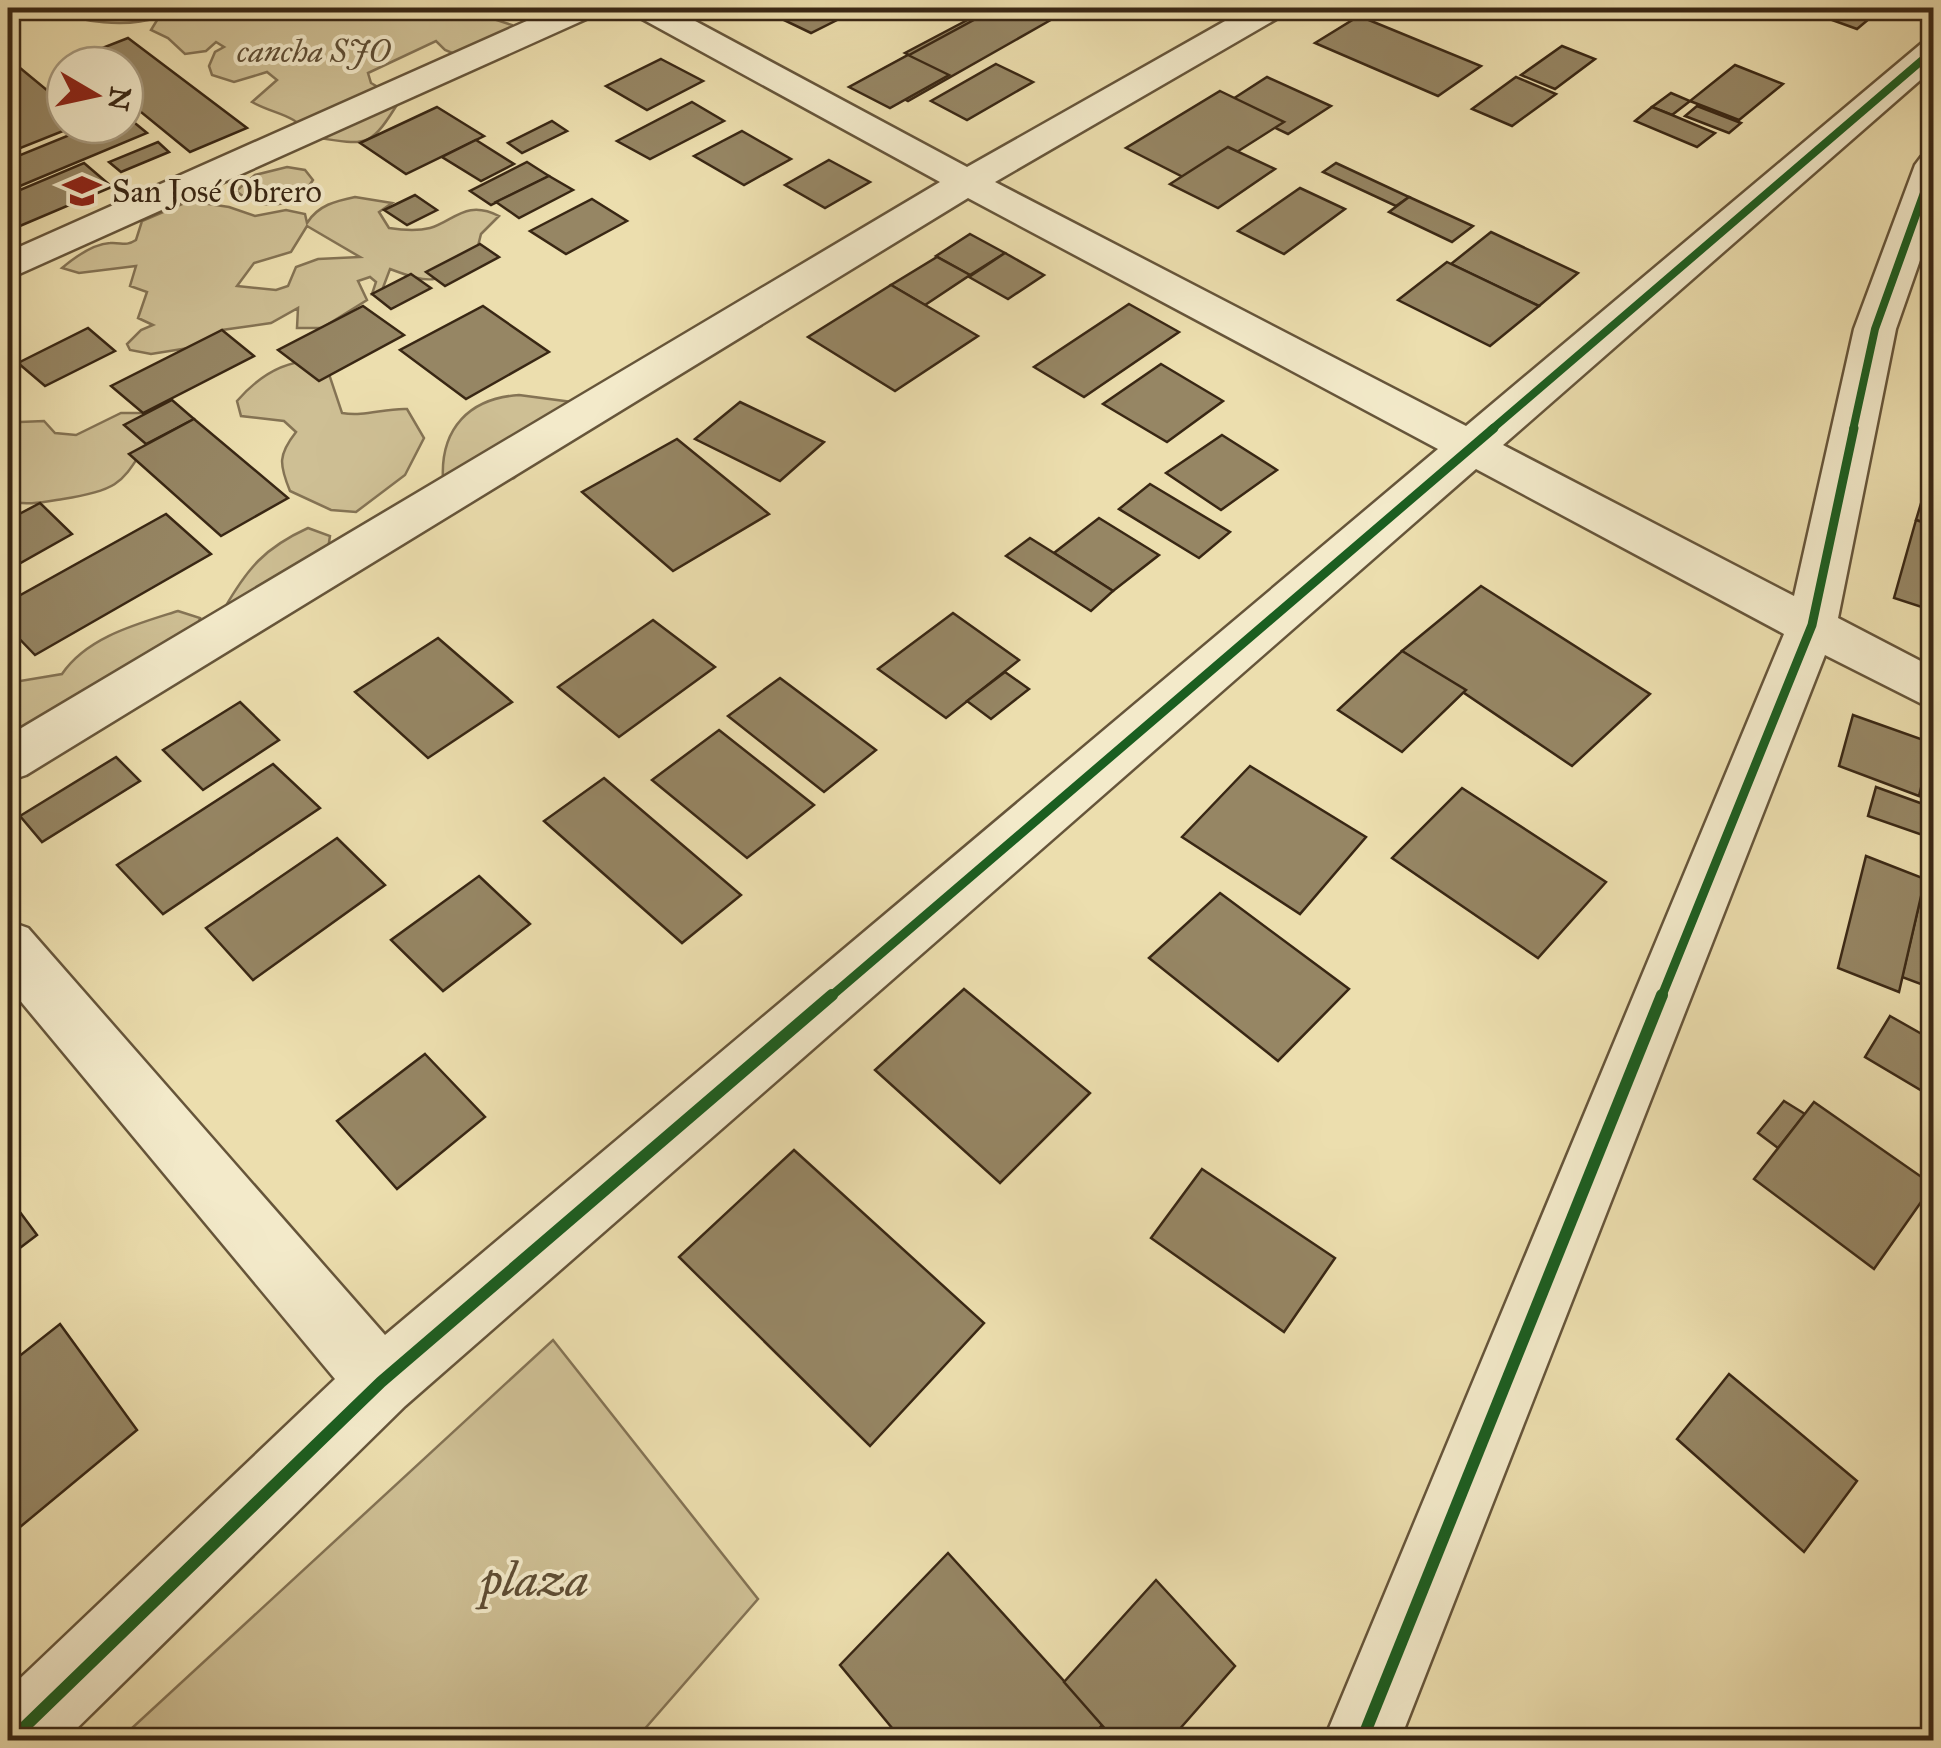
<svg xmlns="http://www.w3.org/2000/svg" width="1941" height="1748" font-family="'IM FELL Great Primer',serif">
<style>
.green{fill:#cebf94;stroke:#847354;stroke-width:2.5;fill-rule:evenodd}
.building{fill:#968664;stroke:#392714;stroke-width:2.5}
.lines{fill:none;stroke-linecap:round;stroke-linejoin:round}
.minor-casing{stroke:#66553a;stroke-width:5}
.minor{fill:#f3eaca;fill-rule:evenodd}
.cycleway-far2-casing{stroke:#f3eaca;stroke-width:11}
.cycleway-far1-casing{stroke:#f3eaca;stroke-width:15}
.cycleway-casing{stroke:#f3eaca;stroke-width:19}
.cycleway-far2{stroke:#1b5e20;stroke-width:8}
.cycleway-far1{stroke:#1b5e20;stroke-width:9}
.cycleway{stroke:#1b5e20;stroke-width:12}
.labels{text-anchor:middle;stroke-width:8;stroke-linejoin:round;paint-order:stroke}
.far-park-label{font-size:32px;font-style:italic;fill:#5e4d34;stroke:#f3eaca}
.far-poi-label{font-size:32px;fill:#392714;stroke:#f3eaca;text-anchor:start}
.near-park-label{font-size:48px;font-style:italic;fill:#5e4d34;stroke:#f3eaca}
</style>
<rect width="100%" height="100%" fill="#ecdeae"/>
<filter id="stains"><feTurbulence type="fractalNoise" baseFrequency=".002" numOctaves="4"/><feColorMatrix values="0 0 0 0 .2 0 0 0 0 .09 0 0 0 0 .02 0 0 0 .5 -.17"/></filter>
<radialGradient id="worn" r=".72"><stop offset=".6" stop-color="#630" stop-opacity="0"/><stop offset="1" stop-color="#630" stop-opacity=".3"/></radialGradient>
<g class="green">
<path d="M 50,8 L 522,8 L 487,17 L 512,25 L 517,34 L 472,61 L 445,50 L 436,41 L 368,73 L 371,83 L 400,100 C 369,150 368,145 312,137 C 292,112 278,116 252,102 L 277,80 L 267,72 L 234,82 L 212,75 L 209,66 L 215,52 L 224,47 L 216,42 L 206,51 L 185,54 L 168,38 L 151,30 L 159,17 C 126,28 81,23 50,8 Z"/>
<path d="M 287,167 L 305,170 L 313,180 C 295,209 262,212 236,191 L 255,175 Z"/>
<path d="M 355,197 L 392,203 L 379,212 L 389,228 C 401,230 419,231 430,228 C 454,221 466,199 499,216 L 481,234 L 475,258 C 436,282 435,286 390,269 L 381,293 L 372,294 L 376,282 L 370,277 L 358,281 L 367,300 L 322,328 L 297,328 L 298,308 L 271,323 L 222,330 L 201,346 L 151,354 L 130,350 L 127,344 L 141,330 L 153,325 L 138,318 L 147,292 L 130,286 L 136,266 L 79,273 L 62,268 C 75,257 93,244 110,243 C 122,242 125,247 136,240 L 142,221 L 189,201 L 229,207 L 255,216 L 286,210 L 305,214 L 307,223 C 318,205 336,201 355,197 ZM 307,226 L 360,257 L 318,259 L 296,267 L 288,286 L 276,290 L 237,286 L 254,263 L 291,252 Z"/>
<path d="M 310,361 L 328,371 L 342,413 C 365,417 384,408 407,409 L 424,438 L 405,475 L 356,512 L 331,510 L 290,491 C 279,464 278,455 296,432 L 284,421 L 241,416 L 237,401 C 257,378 280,362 310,361 Z"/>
<path d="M 519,395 L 587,404 L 514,478 L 490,484 L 443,480 C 440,428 470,398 519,395 Z"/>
<path d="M 121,413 L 143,413 L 158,428 C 121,479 129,489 63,499 C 44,502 26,506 8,501 L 8,432 L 20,422 L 44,421 L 55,433 L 76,435 Z"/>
<path d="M 308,528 L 330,536 L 327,555 L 224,609 C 247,569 264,548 308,528 Z"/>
<path d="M 178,611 L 200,618 L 189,657 L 32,764 L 8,769 L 8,683 L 62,674 C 87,637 137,624 178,611 Z"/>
<polygon points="553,1340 758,1599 635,1740 119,1740"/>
</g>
<g class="building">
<polygon points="771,8 861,8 811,33 765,11"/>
<polygon points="990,8 1033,24 945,73 905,53"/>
<polygon points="996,8 1019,8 1049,21 908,101 865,79"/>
<polygon points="1799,8 1882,8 1857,29"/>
<polygon points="1359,16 1481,66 1438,96 1315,43"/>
<polygon points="128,38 247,128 190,152 125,99 125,65 82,65 74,59"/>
<polygon points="1562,46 1595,59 1555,89 1521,75"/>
<polygon points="908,55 949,75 890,108 849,87"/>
<polygon points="8,58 65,105 65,125 78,125 8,153"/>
<polygon points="661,59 703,81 647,110 606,86"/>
<polygon points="996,64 1033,82 967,120 931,101"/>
<polygon points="1735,65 1783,84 1739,120 1690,101"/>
<polygon points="1267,77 1331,106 1288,134 1225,104"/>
<polygon points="1516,77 1556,94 1512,126 1472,109"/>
<polygon points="1220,91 1284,122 1191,181 1126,148"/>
<polygon points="1671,93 1690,101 1672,115 1652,107"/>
<polygon points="692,102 724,121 650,159 617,141"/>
<polygon points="1697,106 1741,123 1729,133 1685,116"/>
<polygon points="437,107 484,136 406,174 360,143"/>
<polygon points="1652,107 1672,115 1715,133 1697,147 1635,121"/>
<polygon points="125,115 147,133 8,191 8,160 94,125 125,125"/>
<polygon points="552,121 567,131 522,153 508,143"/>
<polygon points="742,131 791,159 744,185 694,156"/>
<polygon points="476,140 514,164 481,181 442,157"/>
<polygon points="158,142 169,152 121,172 109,162"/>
<polygon points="1228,147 1275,169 1218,208 1170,184"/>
<polygon points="829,160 870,182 825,208 785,185"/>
<polygon points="527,162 549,176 491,205 470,191"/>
<polygon points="84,163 112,187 8,231 8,195"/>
<polygon points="1336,163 1409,197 1396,206 1323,172"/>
<polygon points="549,176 573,190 519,218 496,202"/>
<polygon points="1300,188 1345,209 1284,254 1238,231"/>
<polygon points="415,195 437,210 407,225 384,210"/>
<polygon points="1409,197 1473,226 1452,242 1389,212"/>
<polygon points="592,199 627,221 566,254 530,231"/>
<polygon points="1491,232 1578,273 1539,306 1451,264"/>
<polygon points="970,234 1005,253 970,275 936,256"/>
<polygon points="480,244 499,257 445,286 426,272"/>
<polygon points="1005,253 1044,275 1008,299 969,277"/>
<polygon points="937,257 970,275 925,305 891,285"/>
<polygon points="1447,262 1451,264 1539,306 1490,346 1398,300"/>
<polygon points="411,274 431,288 391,309 372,294"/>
<polygon points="891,285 978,336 895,391 808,337"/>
<polygon points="1129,304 1179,332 1084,397 1034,367"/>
<polygon points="363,306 404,335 319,381 278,350"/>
<polygon points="483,306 549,352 466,399 400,350"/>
<polygon points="88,328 115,351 45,386 18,363"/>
<polygon points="222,330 254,356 143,413 111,386"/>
<polygon points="1161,364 1223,401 1167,442 1103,404"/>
<polygon points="172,400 194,419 146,444 124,425"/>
<polygon points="740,402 824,442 780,481 695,439"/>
<polygon points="194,419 288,498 221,536 129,454"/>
<polygon points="1222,435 1277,470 1221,510 1166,473"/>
<polygon points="677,439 769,514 673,571 582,492"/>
<polygon points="1931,470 1934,471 1934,526 1916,520"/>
<polygon points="1150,484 1230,532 1199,558 1119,509"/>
<polygon points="40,503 72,534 8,570 8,520"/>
<polygon points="166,514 211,554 35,655 8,627 8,602"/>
<polygon points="1099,518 1159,555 1113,591 1054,553"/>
<polygon points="1916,520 1934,526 1934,611 1894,598"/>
<polygon points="1030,538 1054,553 1113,591 1091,611 1006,556"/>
<polygon points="1481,586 1650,694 1572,766 1402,651"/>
<polygon points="953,613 1019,660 946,718 878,669"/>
<polygon points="653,620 715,667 619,737 558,687"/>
<polygon points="438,638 512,702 428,758 355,692"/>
<polygon points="1402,651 1466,690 1402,752 1338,710"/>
<polygon points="1005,672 1029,689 991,719 967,701"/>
<polygon points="780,678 876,750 824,792 728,716"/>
<polygon points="240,702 279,740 203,790 163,750"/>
<polygon points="1853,715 1932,743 1919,796 1839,766"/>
<polygon points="719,730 814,805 747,858 652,780"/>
<polygon points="116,757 140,781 42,842 20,816"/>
<polygon points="273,764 320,808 163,914 117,865"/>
<polygon points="1250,766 1366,837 1300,914 1182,837"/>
<polygon points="604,778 741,895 682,943 544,821"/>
<polygon points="1876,787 1934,808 1934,839 1868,816"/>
<polygon points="1462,788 1606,882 1538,958 1392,858"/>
<polygon points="337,838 385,885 253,980 206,928"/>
<polygon points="1932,849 1934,849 1934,989 1902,977"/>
<polygon points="1866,856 1925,879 1899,992 1838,968"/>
<polygon points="479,876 530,924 443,991 391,940"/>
<polygon points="1220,893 1349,989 1278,1061 1149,958"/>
<polygon points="964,989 1090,1093 1000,1183 875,1070"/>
<polygon points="1890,1016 1934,1041 1934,1098 1865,1057"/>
<polygon points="425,1054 485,1117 397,1189 337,1121"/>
<polygon points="1784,1101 1805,1114 1778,1148 1758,1133"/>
<polygon points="1814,1102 1933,1185 1874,1269 1754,1179"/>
<polygon points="794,1150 984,1323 870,1446 679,1257"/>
<polygon points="1202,1169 1335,1258 1284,1332 1151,1238"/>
<polygon points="8,1196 37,1235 8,1257"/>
<polygon points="60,1324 137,1430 8,1537 8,1365"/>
<polygon points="1729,1374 1857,1481 1804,1552 1677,1439"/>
<polygon points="948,1553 1103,1724 1089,1740 902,1740 840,1665"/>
<polygon points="1156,1580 1235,1666 1170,1740 1115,1740 1064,1682"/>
<polygon points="1934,1615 1934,1669 1923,1664"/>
</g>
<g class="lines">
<g class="minor-casing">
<g id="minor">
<polygon points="556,8 600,8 595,15 8,279 8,252"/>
<polygon points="631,8 671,8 967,167 1248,8 1287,8 1283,15 995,182 1466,426 1922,43 1934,40 1934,68 1503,445 1794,596 1854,329 1915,165 1921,157 1934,154 1934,220 1896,329 1838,618 1934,668 1934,710 1825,655 1400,1740 1324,1740 1784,634 1476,469 405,1406 65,1740 8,1740 8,1690 335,1379 8,986 8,921 28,928 385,1335 1438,449 968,198 26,775 8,781 8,736 940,182 635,15"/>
</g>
</g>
<use href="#minor" class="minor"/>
<g class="cycleway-far2-casing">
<g id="cycleway-far2">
<polyline points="1491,430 1934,50"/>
<polyline points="1853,430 1875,329 1934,165"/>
</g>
</g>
<g class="cycleway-far1-casing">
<g id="cycleway-far1">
<polyline points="829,998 1494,428"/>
<polyline points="1661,998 1812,625 1854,428"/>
</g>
</g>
<g class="cycleway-casing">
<g id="cycleway">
<polyline points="11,1740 381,1382 832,995"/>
<polyline points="1362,1740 1662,995"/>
</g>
</g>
<use href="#cycleway-far2" class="cycleway-far2"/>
<use href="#cycleway-far1" class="cycleway-far1"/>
<use href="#cycleway" class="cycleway"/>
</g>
<defs>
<g id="school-bare" transform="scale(3)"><path d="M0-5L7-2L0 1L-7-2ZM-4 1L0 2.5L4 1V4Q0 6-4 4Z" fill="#8f2418" stroke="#f3eaca" stroke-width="2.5" paint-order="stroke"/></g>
</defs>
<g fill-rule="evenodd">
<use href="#school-bare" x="82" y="191"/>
</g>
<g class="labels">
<g class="far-park-label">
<text x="314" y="62">cancha SJO</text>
</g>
<g class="far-poi-label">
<text x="112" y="202">San José Obrero</text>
</g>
<g class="near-park-label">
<text x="535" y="1596">plaza</text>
</g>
</g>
<rect width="1941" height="1748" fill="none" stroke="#ecdeae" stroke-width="40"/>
<rect x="10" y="10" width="1921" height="1728" fill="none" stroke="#392714" stroke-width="5"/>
<rect x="20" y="20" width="1901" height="1708" fill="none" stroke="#392714" stroke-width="2.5"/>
<g transform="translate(95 95) rotate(99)"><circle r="48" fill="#f3eaca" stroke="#a99c81" stroke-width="2.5"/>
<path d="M0-8L18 38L0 25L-18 38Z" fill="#8f2418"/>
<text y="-15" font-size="28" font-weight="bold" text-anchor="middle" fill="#392714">N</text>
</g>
<rect width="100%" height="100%" filter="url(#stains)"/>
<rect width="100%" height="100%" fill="url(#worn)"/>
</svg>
